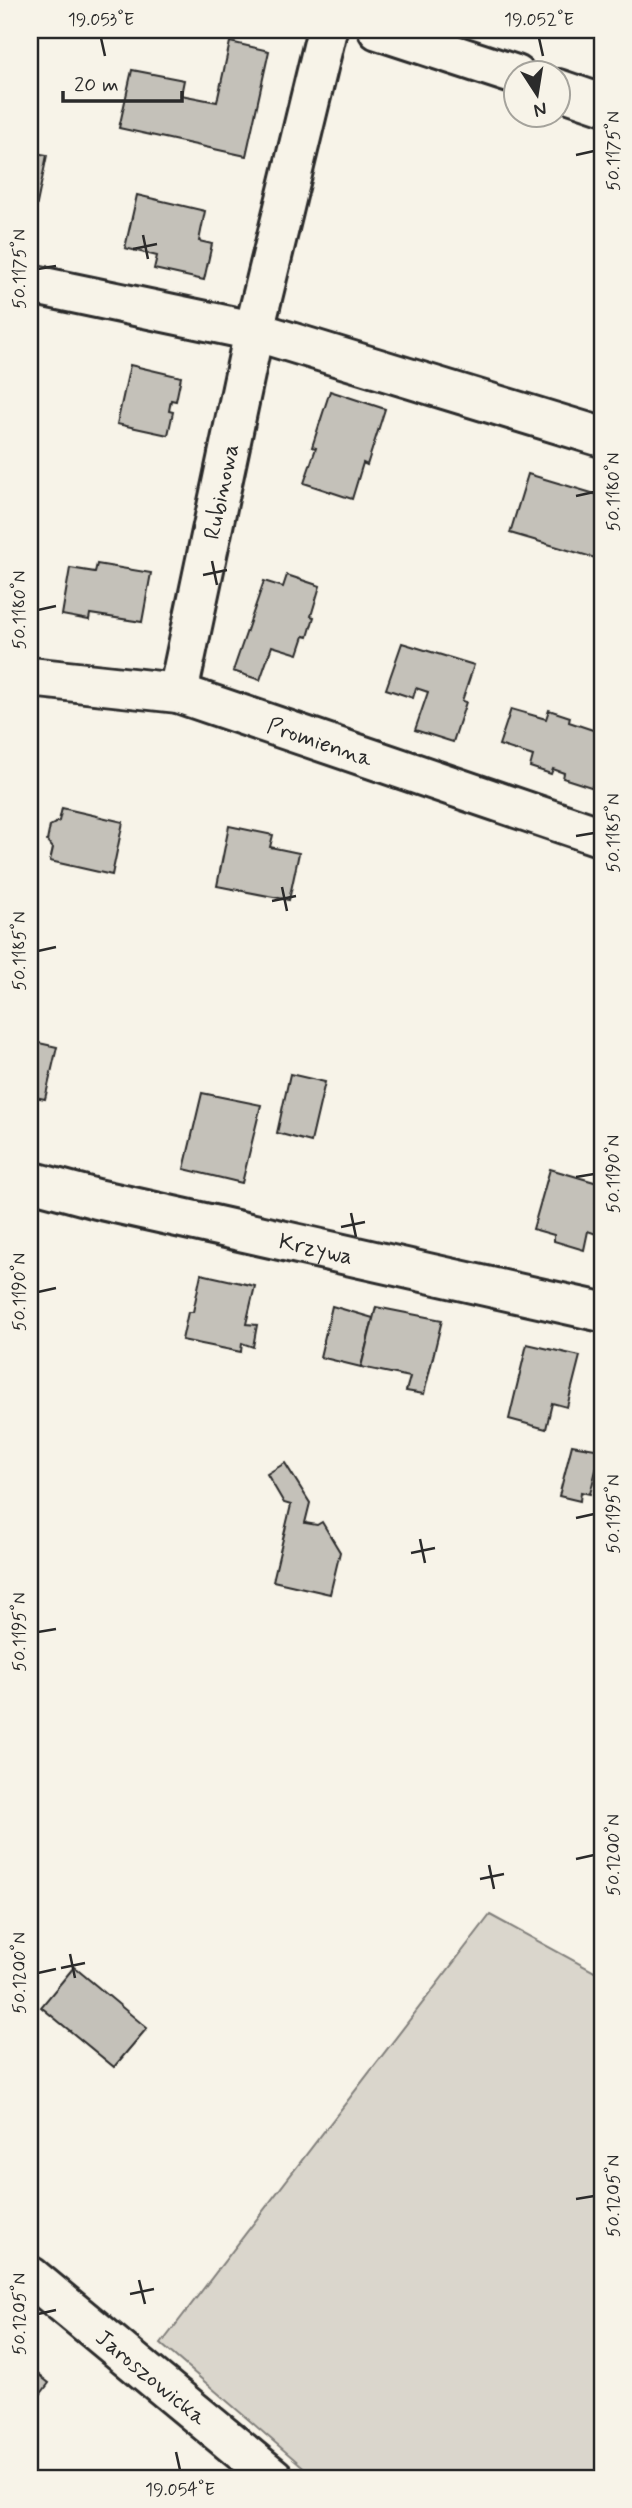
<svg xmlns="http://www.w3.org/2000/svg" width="632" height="2508" font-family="Mynerve,sans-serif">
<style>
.green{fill:#dad6cc;stroke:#82807c;stroke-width:2}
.building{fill:#c4c1b9;stroke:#2b2b2b;stroke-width:2}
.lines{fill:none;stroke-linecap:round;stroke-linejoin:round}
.minor-casing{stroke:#2b2b2b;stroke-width:44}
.minor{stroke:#f7f3e8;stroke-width:38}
.ticks{fill:none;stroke:#2b2b2b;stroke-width:2.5}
.labels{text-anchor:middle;stroke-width:5;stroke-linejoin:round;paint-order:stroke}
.street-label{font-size:23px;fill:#2b2b2b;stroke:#f7f3e8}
.neatline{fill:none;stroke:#2b2b2b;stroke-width:2.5}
.ticks-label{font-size:18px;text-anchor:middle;fill:#2b2b2b}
</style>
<rect width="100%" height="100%" fill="#f7f3e8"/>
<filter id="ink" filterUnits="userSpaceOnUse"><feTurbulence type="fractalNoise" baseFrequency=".0143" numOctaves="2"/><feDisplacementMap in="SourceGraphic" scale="14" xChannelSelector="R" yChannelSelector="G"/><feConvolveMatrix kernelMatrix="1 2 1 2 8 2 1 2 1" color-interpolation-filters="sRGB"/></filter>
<g filter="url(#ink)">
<polygon class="green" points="490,1915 602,1976 602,2478 316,2478 161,2344"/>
<g class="building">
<polygon points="230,42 269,51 246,156 119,128 132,70 184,80 181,95 217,102"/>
<polygon points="30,152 47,155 30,238"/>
<polygon points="137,195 205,211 199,241 212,244 204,280 154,269 157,256 125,248"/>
<polygon points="130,365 181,377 176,401 171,400 169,411 173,412 168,435 117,424"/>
<polygon points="330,391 385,409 367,465 363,463 352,499 304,483 316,448 312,447"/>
<polygon points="528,474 602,496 602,560 510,533"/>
<polygon points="97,564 151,573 142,622 90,614 89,620 62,615 70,568 95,572"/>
<polygon points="287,575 320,586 311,616 314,617 308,637 304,636 298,654 272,646 260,680 233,671 264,581 283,587"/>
<polygon points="402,643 474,665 462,701 466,702 453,742 415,730 428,692 416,688 413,698 386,689"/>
<polygon points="511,709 546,719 549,710 570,717 569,722 602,733 602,763 594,788 563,778 564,773 553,769 551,774 530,767 533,756 499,745"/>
<polygon points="62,808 123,822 112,875 50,861 53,848 47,841 50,826 59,821"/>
<polygon points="229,826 273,835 270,847 299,853 289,900 217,886"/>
<polygon points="30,1041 57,1047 45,1099 30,1096"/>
<polygon points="290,1074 325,1082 311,1142 277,1133"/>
<polygon points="202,1093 261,1105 242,1183 184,1169"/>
<polygon points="550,1169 601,1184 595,1207 602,1210 602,1212 596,1234 588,1231 584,1250 554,1241 554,1235 533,1229"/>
<polygon points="201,1274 255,1286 246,1324 257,1325 253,1347 242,1343 241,1352 182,1340 188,1312 193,1312"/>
<polygon points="332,1306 373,1318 361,1367 320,1357"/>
<polygon points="376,1307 442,1320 424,1394 406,1391 410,1377 361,1367"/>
<polygon points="527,1344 580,1356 567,1407 552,1403 546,1429 509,1419"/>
<polygon points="572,1445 601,1450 590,1494 581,1492 580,1501 559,1496"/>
<polygon points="285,1463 310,1503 305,1523 317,1525 322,1522 340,1552 330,1594 273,1581 291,1505 284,1503 267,1474"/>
<polygon points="74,1967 147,2028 114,2067 41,2007"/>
<polygon points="30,2368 49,2383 30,2408"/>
</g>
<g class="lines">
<g class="minor-casing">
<g id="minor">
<polyline points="378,30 516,75"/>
<polyline points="558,89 602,104"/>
<polyline points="30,284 254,331 602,437"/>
<path id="s1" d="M 30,677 L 178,693 L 602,837"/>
<path id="s2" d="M 178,693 L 254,331 L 327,30"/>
<path id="s3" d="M 30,1181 L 97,1199 L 602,1312"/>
<path id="s4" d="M 30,2276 L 274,2478"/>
</g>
</g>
<use href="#minor" class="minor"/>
</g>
</g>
<path class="ticks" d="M 101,38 L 105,56M 539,38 L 543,56M 576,155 L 594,151M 143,235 L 148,259M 133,249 L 157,244M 38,269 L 56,266M 576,496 L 594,492M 212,561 L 217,585M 203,575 L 227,570M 38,610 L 56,606M 576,836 L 594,833M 282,887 L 287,911M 272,901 L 296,896M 38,951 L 56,947M 576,1177 L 594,1174M 351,1213 L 356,1237M 341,1227 L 365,1222M 38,1292 L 56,1288M 576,1518 L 594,1514M 420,1539 L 425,1563M 411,1553 L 435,1548M 38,1632 L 56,1629M 576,1859 L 594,1855M 489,1865 L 494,1889M 480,1879 L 504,1874M 70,1954 L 75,1978M 61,1968 L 85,1963M 38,1973 L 56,1969M 576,2199 L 594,2196M 139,2280 L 145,2304M 130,2294 L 154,2289M 38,2314 L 56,2310M 176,2452 L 180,2470"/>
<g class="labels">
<g class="street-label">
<text dy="8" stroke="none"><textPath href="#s2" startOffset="206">Rubinowa</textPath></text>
<text dy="8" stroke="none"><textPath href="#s1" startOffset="299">Promienna</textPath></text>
<text dy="8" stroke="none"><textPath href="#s3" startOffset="294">Krzywa</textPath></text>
<text dy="8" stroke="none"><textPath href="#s4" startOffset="158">Jaroszowicka</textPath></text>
</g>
</g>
<rect width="632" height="2508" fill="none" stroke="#f7f3e8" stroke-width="77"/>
<g transform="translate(537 94) rotate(168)"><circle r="33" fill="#f7f3e8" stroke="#a5a39c" stroke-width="2"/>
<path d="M0-5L12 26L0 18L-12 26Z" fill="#2b2b2b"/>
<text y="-10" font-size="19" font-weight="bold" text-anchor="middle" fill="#2b2b2b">N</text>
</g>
<path d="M63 91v10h119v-10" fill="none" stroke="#2b2b2b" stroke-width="3.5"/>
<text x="74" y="91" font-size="21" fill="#2b2b2b" stroke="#f7f3e8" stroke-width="5" paint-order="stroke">20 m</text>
<rect x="38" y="38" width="556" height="2432" class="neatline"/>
<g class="ticks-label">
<text x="101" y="25">19.053°E</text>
<text x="539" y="25">19.052°E</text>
<text transform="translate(613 151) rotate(-90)" y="6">50.1175°N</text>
<text transform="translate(19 269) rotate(-90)" y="6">50.1175°N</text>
<text transform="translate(613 492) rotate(-90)" y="6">50.1180°N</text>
<text transform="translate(19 610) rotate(-90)" y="6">50.1180°N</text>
<text transform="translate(613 833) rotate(-90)" y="6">50.1185°N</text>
<text transform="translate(19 951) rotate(-90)" y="6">50.1185°N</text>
<text transform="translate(613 1174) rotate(-90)" y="6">50.1190°N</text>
<text transform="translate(19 1292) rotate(-90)" y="6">50.1190°N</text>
<text transform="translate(613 1514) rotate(-90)" y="6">50.1195°N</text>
<text transform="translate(19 1632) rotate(-90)" y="6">50.1195°N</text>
<text transform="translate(613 1855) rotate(-90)" y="6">50.1200°N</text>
<text transform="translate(19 1973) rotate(-90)" y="6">50.1200°N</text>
<text transform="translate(613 2196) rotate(-90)" y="6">50.1205°N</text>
<text transform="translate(19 2314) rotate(-90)" y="6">50.1205°N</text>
<text x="180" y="2495">19.054°E</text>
</g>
</svg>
